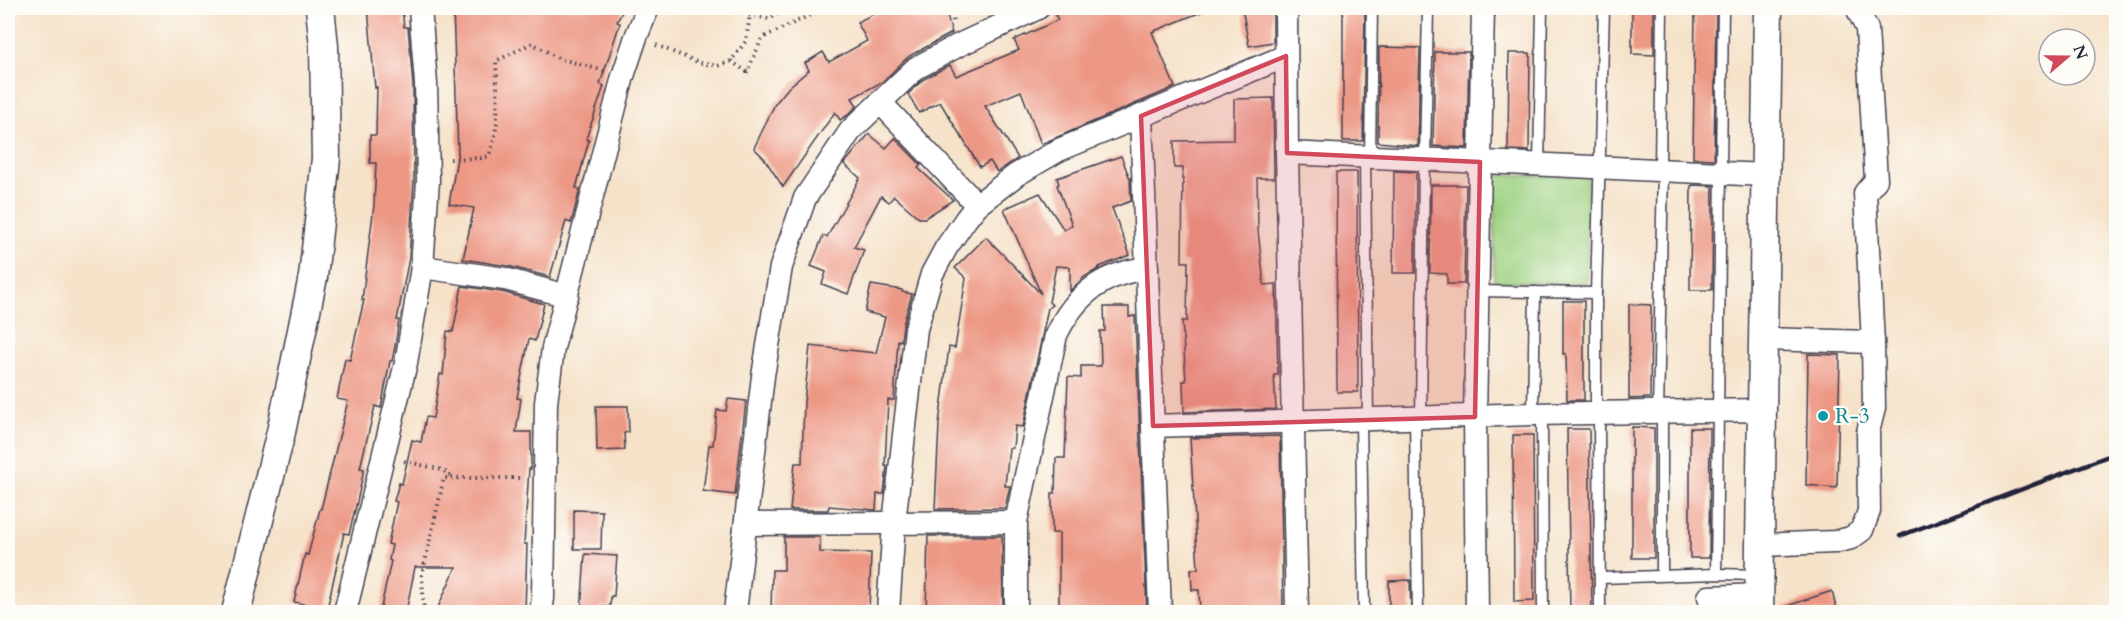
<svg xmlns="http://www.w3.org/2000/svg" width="2124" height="620" font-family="Cardo,serif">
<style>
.green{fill:#9dd181;stroke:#607a5e;stroke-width:1.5}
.building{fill:#ed9885}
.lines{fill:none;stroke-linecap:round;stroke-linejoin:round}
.service-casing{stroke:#423f50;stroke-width:13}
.minor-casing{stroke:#423f50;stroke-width:25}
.tertiary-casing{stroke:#423f50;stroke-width:31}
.path{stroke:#423f50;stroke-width:4;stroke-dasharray:1.5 4.5;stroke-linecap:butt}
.service{stroke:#fff;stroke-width:10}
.minor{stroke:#fff;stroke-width:22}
.tertiary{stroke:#fff;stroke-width:28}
.rail{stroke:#22223b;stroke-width:4.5}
.marked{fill:#d1495b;fill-opacity:0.2;stroke:#d1495b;stroke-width:4.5;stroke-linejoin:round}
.culture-dot{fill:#0f9aa8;stroke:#fdfcf7;stroke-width:2}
.labels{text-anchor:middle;stroke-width:4.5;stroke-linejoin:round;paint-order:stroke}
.culture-label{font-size:21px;fill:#0d838f;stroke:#fdfcf7;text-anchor:start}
</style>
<rect width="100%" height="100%" fill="#fdfcf7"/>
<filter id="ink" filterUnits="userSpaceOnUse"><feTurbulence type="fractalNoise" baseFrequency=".0167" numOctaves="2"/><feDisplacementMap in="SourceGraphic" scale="12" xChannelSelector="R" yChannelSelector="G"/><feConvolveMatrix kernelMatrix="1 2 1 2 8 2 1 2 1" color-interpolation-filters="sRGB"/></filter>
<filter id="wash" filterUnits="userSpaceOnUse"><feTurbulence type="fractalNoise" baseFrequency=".008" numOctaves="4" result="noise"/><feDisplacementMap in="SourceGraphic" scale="24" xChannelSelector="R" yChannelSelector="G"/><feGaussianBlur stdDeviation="1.35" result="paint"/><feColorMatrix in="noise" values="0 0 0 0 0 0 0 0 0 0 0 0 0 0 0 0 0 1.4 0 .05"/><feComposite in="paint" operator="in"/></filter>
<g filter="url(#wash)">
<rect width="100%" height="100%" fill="#f5e2c9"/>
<polygon class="green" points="1495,175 1588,176 1587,283 1494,282"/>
<g id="blocks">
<g class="building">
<polygon points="368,8 402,8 404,27 408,27 413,85 414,181 409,258 397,320 399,320 395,346 392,361 390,361 381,408 375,406 360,468 364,469 357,502 349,534 344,533 327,609 294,602 305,554 308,555 320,509 321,509 348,401 337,399 345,359 350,360 364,300 362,300 374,205 376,163 370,163 370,135 376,135 377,87 375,88"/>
<polygon points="453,8 624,8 617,22 620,23 600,84 604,86 586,139 589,140 576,188 580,189 573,216 571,223 566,221 550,277 508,266 463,259 474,208 449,204 458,152"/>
<polygon points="886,8 945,8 952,33 909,56 882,82 852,98 857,106 848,115 840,120 835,112 783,187 764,158 754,148 775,104 789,87 809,70 805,63 823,52 829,62 867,41 857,22"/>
<polygon points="1070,8 1211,8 1152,32 1175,87 1041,144 1021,91 985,106 1018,158 997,172 990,161 980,167 940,102 919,113 908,94 924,79 950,65 956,76 1019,50 1014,40 1058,20 1055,14"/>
<polygon points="1242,8 1273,8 1273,42 1249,46"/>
<polygon points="1343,8 1365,8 1363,141 1343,141"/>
<polygon points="1632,8 1654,8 1654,55 1632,54"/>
<polygon points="1695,8 1716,8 1714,159 1693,158"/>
<polygon points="1379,47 1420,48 1418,146 1378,142"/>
<polygon points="1435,52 1469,52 1467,148 1433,146"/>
<polygon points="1509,53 1530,53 1529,151 1508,150"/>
<polygon points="1273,98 1274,178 1257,178 1258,230 1264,285 1276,284 1278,375 1274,375 1276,409 1184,412 1183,381 1186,381 1182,321 1187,321 1188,262 1182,262 1183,168 1174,168 1174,141 1234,140 1234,99"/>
<polygon points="869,134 886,148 895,138 921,165 918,168 953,200 925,218 919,218 894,196 889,202 881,196 854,247 864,250 848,294 822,284 826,272 811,266 823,236 827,237 860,178 844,164"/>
<polygon points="1121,156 1130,179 1131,201 1112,208 1130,255 1099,267 1100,268 1084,277 1070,291 1070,267 1056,266 1049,302 1052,305 1048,308 1023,427 1015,426 1013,448 1009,448 1005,486 1010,486 1005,508 935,509 939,424 949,347 955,348 966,278 955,268 986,237 1041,294 1004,209 1040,193 1064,230 1072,225 1057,185 1059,184 1057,178"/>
<polygon points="1394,171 1416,172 1415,273 1393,273"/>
<polygon points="1336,172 1357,172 1358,392 1337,392"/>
<polygon points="1431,185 1466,185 1464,284 1447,284 1447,274 1430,273"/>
<polygon points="1693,185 1713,186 1712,290 1690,290 1691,186"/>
<polygon points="871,285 902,290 902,292 912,294 903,325 901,341 898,340 894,400 888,400 885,466 887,466 884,494 877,494 876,510 829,506 828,510 790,510 795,463 802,463 804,402 810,346 876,353 885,317 865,312"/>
<polygon points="462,286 502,292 544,304 535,341 529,339 517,398 521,399 516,432 531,432 531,469 529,469 524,544 527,544 525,612 436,612 456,567 415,567 406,612 380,612 391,561 389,560 392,545 388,544 397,502 394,501 399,483 402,484 412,440 421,442 426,417 433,418 440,374 443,375 447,331 453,332"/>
<polygon points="1563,301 1584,301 1584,400 1567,400 1566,354 1563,354"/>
<polygon points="1629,304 1651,305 1650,398 1629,399"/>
<polygon points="1104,307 1129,307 1129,317 1135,316 1147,612 1059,612 1059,533 1052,533 1052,493 1055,493 1056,458 1065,458 1068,377 1081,378 1081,366 1101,366 1100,331 1105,331"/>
<polygon points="1808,354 1840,355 1837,488 1806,485"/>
<polygon points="728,399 746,401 735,495 703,491 709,445 713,445 717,410 726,411"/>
<polygon points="596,406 628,406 629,432 624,433 625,450 597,451"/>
<polygon points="1632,427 1654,428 1654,558 1632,558"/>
<polygon points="1690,428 1710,428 1709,558 1690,558"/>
<polygon points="1567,429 1589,429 1592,612 1570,612"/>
<polygon points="1513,435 1533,435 1534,601 1514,602"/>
<polygon points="1280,436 1283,612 1200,612 1199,590 1192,590 1191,569 1198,569 1190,438"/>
<polygon points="574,510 602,511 601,549 574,549"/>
<polygon points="928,536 1002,536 1003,612 926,612"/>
<polygon points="784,537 820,537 820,552 871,553 869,612 771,612 772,570 784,570"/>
<polygon points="585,554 617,556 614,596 611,596 610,607 601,607 600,612 581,612"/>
<polygon points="1410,580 1411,612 1389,612 1389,581"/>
<polygon points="1832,591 1837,612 1779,612 1778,609"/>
</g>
</g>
</g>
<g filter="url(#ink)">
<use href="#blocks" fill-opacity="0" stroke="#423f50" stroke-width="1.5"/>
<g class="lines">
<g class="service-casing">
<g id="service">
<polyline points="1365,157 1368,420"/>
<polyline points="1370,157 1372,8"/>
<polyline points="1425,159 1428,8"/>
<polyline points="1539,165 1542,8"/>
<polyline points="1660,170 1662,8"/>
<polyline points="1478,291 1596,293"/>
<polyline points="1658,412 1663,170"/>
<polyline points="1662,412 1662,575"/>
<polyline points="1599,413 1600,612"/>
<polyline points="1533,414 1535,292"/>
<polyline points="1542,414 1543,612"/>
<polyline points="1596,414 1596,293 1604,8"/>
<polyline points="1415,419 1418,612"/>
<polyline points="1421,419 1424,159"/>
<polyline points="1361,421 1364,612"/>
<polyline points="1716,574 1723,8"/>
<polyline points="1601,578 1716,574 1759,575"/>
</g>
</g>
<g class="minor-casing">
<g id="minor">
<polyline points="1286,8 1287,153 1297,612"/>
<polyline points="1857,8 1867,29 1876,180 1865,193 1873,342"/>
<polyline points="880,102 977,205"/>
<polyline points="1141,116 1160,612"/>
<polyline points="1287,153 1765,175"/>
<polyline points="422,267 505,279 567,296"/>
<polyline points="1153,426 1533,414 1762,410"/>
<polyline points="746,524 1016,522"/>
<polyline points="1761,545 1835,542 1851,538 1862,530 1869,511 1868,432 1874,408 1873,342 1762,339"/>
<polyline points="1709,597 1760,595"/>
<polyline points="345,612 406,363 422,267 428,181 426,84 420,8"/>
<polyline points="541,612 543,598 546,403 553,348 623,76 636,37 648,8"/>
<polyline points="735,612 763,376 781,267 805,198 851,130 916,68 959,45 1038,8"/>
<polyline points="888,612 894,523 916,329 932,274 946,248 966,219 977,205 1016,175 1059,150 1286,56"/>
<path d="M 1016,612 L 1016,522 L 1056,335 C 1075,295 1102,274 1147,268"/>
<polyline points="1477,612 1475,417 1483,8"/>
</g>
</g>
<g class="tertiary-casing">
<g id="tertiary">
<polyline points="236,612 281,432 313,277 326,158 324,46 320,8"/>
<polyline points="1759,612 1768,8"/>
</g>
</g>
<g class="path">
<polyline points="950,8 954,24"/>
<polyline points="749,15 769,19 788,8"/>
<polyline points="656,45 700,63 718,66 731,61 746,41 751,8"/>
<polyline points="731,61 747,72 762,38 825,8"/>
<path d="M 450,159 L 481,158 L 489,156 C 501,127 497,92 496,61 L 532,43 L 558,58 L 604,71"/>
<polyline points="404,461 443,470 453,478"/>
<polyline points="263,609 276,612"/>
<polyline points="424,612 422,575 444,478 522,478"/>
</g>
<use href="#service" class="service"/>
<use href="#minor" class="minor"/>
<use href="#tertiary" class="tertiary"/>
<polyline class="rail" points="1900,536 2116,453"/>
</g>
</g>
<path class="marked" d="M 1286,56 L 1287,153 L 1480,162 L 1475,417 L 1153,426 L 1141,116 Z"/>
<circle class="culture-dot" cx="1823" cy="416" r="6"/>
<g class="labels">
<g class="culture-label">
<text x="1835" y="423">R-3</text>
</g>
</g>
<rect width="2124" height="620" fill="none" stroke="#fdfcf7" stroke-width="30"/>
<g transform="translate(2067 57) rotate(70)"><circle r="28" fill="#fdfcf7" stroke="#a5a5ac" stroke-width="1.5"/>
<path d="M0-4.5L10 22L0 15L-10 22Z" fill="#d1495b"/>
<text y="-9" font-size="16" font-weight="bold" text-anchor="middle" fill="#22223b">N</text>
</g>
</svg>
